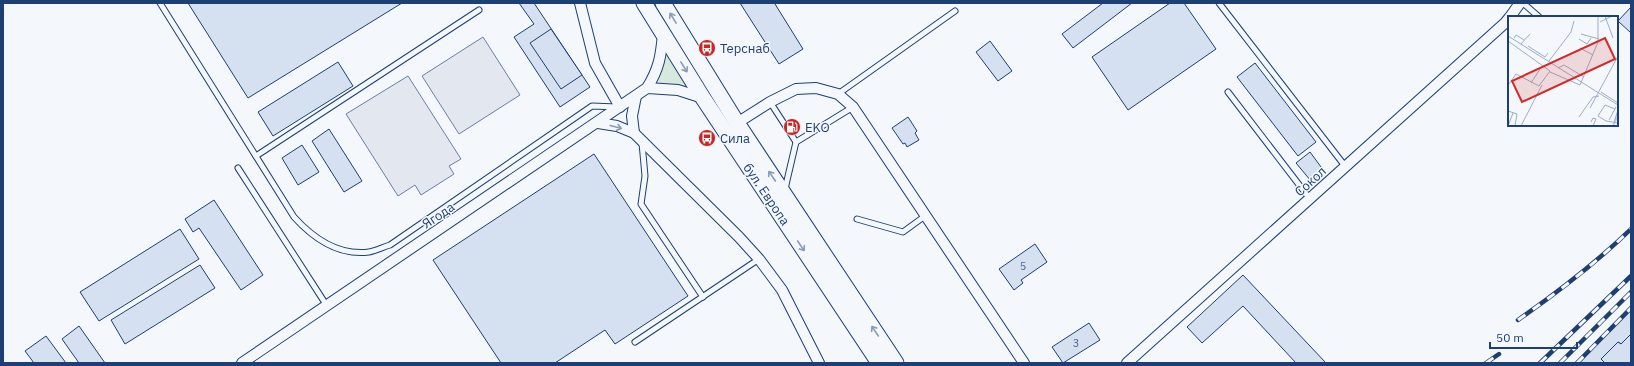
<svg xmlns="http://www.w3.org/2000/svg" width="1634" height="366" font-family="'IBM Plex Sans',sans-serif">
<style>
.green{fill:#d7e8df;stroke:#687fa3}
.parking{fill:#e3e8f0;stroke:#687fa3}
.building{fill:#d5e0f0;stroke:#1d3f73}
.lines{fill:none;stroke-linecap:round;stroke-linejoin:round}
.service-casing{stroke:#1d3f73;stroke-width:7}
.minor-casing{stroke:#1d3f73;stroke-width:12}
.secondary-casing{stroke:#1d3f73;stroke-width:17}
.service{stroke:#f4f7fb;stroke-width:5}
.minor{stroke:#f4f7fb;stroke-width:10}
.secondary{stroke:#f4f7fb;stroke-width:15}
.rail-casing{stroke:#1d3f73;stroke-width:4.5}
.rail{stroke:#f4f7fb;stroke-width:3;stroke-dasharray:9;stroke-linecap:butt}
.oneway{stroke:#889bb7}
.labels{text-anchor:middle;stroke-width:3;stroke-linejoin:round;paint-order:stroke}
.number-label{font-size:11px;fill:#4b6792}
.poi-label{font-size:13px;fill:#1d3f73;stroke:#f4f7fb;text-anchor:start}
.street-label{font-size:13px;fill:#1d3f73;stroke:#f4f7fb}
.inset-river{fill:none;stroke:#bed0e5;stroke-width:2}
.inset-road{fill:none;stroke:#9eadc5;stroke-width:1}
.view{fill:#d62828;fill-opacity:0.15;stroke:#d62828;stroke-width:2}
.inset-edge{fill:none;stroke:#1d3f73;stroke-width:2}
</style>
<rect width="100%" height="100%" fill="#f4f7fb"/>
<polygon class="green" points="663,34 703,98 648,88"/>
<g class="parking">
<polygon points="483,37 520,95 459,134 422,76"/>
<polygon points="408,76 461,159 449,166 454,174 421,195 415,185 398,196 346,114"/>
</g>
<g class="building">
<polygon points="188,3 402,3 248,98"/>
<polygon points="519,3 534,3 590,87 560,107 514,37 534,24"/>
<polygon points="740,3 776,3 775,4 803,49 779,64"/>
<polygon points="1103,3 1132,3 1073,48 1062,34"/>
<polygon points="1170,3 1184,3 1216,49 1128,110 1092,57"/>
<polygon points="1631,7 1631,33 1618,21"/>
<polygon points="551,29 582,75 561,89 530,43"/>
<polygon points="990,41 1012,71 998,81 976,52"/>
<polygon points="338,62 353,86 273,136 258,112"/>
<polygon points="1255,63 1316,142 1298,156 1237,77"/>
<polygon points="908,117 917,131 915,133 919,140 907,147 905,143 903,144 892,128"/>
<polygon points="329,129 362,181 344,192 312,141"/>
<polygon points="302,145 319,172 298,185 282,158"/>
<polygon points="1310,152 1324,171 1311,181 1296,163"/>
<polygon points="594,154 688,296 615,344 605,330 555,363 501,363 433,260"/>
<polygon points="214,200 263,275 241,290 199,228 193,232 185,219"/>
<polygon points="180,229 199,259 99,321 80,292"/>
<polygon points="1035,244 1047,262 1021,280 1023,283 1014,290 999,269"/>
<polygon points="200,265 215,288 125,344 111,320"/>
<polygon points="1243,275 1326,363 1296,363 1243,306 1202,343 1187,327"/>
<polygon points="1631,310 1631,334 1621,344 1618,342 1601,359 1604,362 1603,363 1579,363"/>
<polygon points="1089,323 1100,340 1063,363 1052,347"/>
<polygon points="79,326 105,363 79,363 62,339"/>
<polygon points="1631,334 1631,363 1603,363 1604,362 1601,359 1618,342 1621,344"/>
<polygon points="46,336 66,363 34,363 25,351"/>
</g>
<g class="lines">
<g class="service-casing">
<g id="service">
<path d="M 160,3 L 294,217 C 313,238 338,256 369,252 C 376,251 383,247 390,245 L 592,106 L 617,107"/>
<polyline points="1219,3 1345,166"/>
<polyline points="1523,3 1539,17"/>
<polyline points="1228,92 1310,199"/>
<polyline points="838,94 955,11"/>
<polyline points="770,102 796,142 785,189"/>
<polyline points="796,142 853,107"/>
<polyline points="642,143 645,176 641,204 703,297"/>
<polyline points="256,156 479,10"/>
<polyline points="238,168 327,306"/>
<polyline points="857,219 903,232 925,216"/>
<polyline points="635,342 759,259"/>
</g>
</g>
<g class="minor-casing">
<g id="minor">
<polyline points="580,3 595,63 620,107"/>
<polyline points="1510,17 1520,3"/>
<polyline points="647,88 678,90 703,98"/>
<polyline points="598,123 617,126 634,133 739,237 759,259 782,290 819,363"/>
<polyline points="737,123 770,102 796,89 816,88 838,94 853,107 1024,363"/>
<polyline points="634,133 632,116 636,96"/>
<path d="M 242,363 L 647,88 C 659,69 661,56 663,34"/>
<polyline points="1127,363 1505,23 1509,18"/>
</g>
</g>
<g class="secondary-casing">
<g id="secondary">
<polyline points="644,3 703,98 879,363"/>
<polyline points="663,3 737,123 896,363"/>
</g>
</g>
<use href="#service" class="service"/>
<use href="#minor" class="minor"/>
<use href="#secondary" class="secondary"/>
<g class="rail-casing">
<g id="rail">
<path d="M 1518,320 C 1558,292 1596,263 1631,229"/>
<polyline points="1486,363 1499,354"/>
<polyline points="1540,363 1631,276"/>
<polyline points="1560,363 1631,292"/>
<polyline points="1577,363 1631,308"/>
</g>
</g>
<use href="#rail" class="rail"/>
</g>
<defs><path id="oneway-shaft" d="M-6 0H5M1.5-3L5.5 0L1.5 3" fill="none" stroke-width="1.6" stroke-linecap="round" stroke-linejoin="round"/></defs>
<g class="oneway">
<use href="#oneway-shaft" transform="translate(673 18) rotate(-122)"/>
<use href="#oneway-shaft" transform="translate(684 67) rotate(58)"/>
<use href="#oneway-shaft" transform="translate(616 127) rotate(15)"/>
<use href="#oneway-shaft" transform="translate(772 176) rotate(-124)"/>
<use href="#oneway-shaft" transform="translate(801 246) rotate(56)"/>
<use href="#oneway-shaft" transform="translate(875 331) rotate(-124)"/>
</g>
<defs>
<g id="bus-disc" transform="scale(0.9)"><circle r="9.5" fill="#c62828" stroke="#f4f7fb"/><path d="M-5-6H5V4H4V6H2V4H-2V6H-4V4H-5ZM-3.5-4V0h7V-4ZM-3.5 1.2v1.5H-2V1.2ZM2 1.2v1.5H3.5V1.2Z" fill="#fff"/></g>
<g id="fuel-disc" transform="scale(0.9)"><circle r="9.5" fill="#c62828" stroke="#f4f7fb"/><path d="M-5.5-6h7V0h2V4h1.3V-2.5L3-4.5l.8-.8L6-3V5H2.5V1h-1V6h-7ZM-4.2-4.7v3.2H.2V-4.7Z" fill="#fff"/></g>
</defs>
<g fill-rule="evenodd">
<use href="#bus-disc" x="707" y="48"/>
<use href="#fuel-disc" x="792" y="127"/>
<use href="#bus-disc" x="707" y="138"/>
</g>
<g class="labels">
<g class="number-label">
<text x="1023" y="270">5</text>
<text x="1076" y="347">3</text>
</g>
<g class="poi-label">
<text x="720" y="53">Терснаб</text>
<text x="805" y="132">EKO</text>
<text x="720" y="143">Сила</text>
</g>
<g class="street-label">
<text transform="translate(1310 181) rotate(-42)" y="5">Сокол</text>
<text transform="translate(767 194) rotate(56)" y="5">бул. Европа</text>
<text transform="translate(438 215) rotate(-34)" y="5">Ягода</text>
</g>
</g>
<g transform="translate(1508 16)">
<rect width="110" height="110" fill="#f4f7fb"/>
<path class="inset-river" d="M 105,110 L 110,99"/>
<path class="inset-road" d="M 97,0 L 105,22M 92,6 L 104,0M 73,18 L 91,23M 0,20 L 110,89M 6,22 L 8,19 L 16,24M 71,23 L 79,28 L 83,22M 0,25 L 42,55 L 31,70 L 8,58 L 1,68M 13,28 L 22,18M 20,30 L 37,41 L 40,37M 72,32 L 85,39M 41,45 L 63,16 L 66,5M 50,52 L 56,49 L 76,61M 42,56 L 72,69 L 90,26 L 90,0M 23,67 L 32,53M 93,76 L 110,87M 82,92 L 110,40M 107,93 L 97,89 L 90,100 L 98,105 L 110,107M 0,95 L 9,98 L 7,110M 71,101 L 85,81 L 91,80M 101,104 L 108,91M 83,106 L 85,102 L 88,103 L 85,110M 106,106 L 110,94M 0,110 L 5,97M 13,110 L 34,69"/>
<path class="view" d="M 97,22 L 107,43 L 14,86 L 4,65 Z"/>
<rect width="110" height="110" class="inset-edge"/>
</g>
<rect width="1634" height="366" fill="none" stroke="#1d3f73" stroke-width="8"/>
<path d="M1490 342v6h87v-6" fill="none" stroke="#1d3f73" stroke-width="2"/>
<text x="1496" y="342" font-size="12" fill="#1d3f73" stroke="#f4f7fb" stroke-width="3" paint-order="stroke">50 m</text>
</svg>
